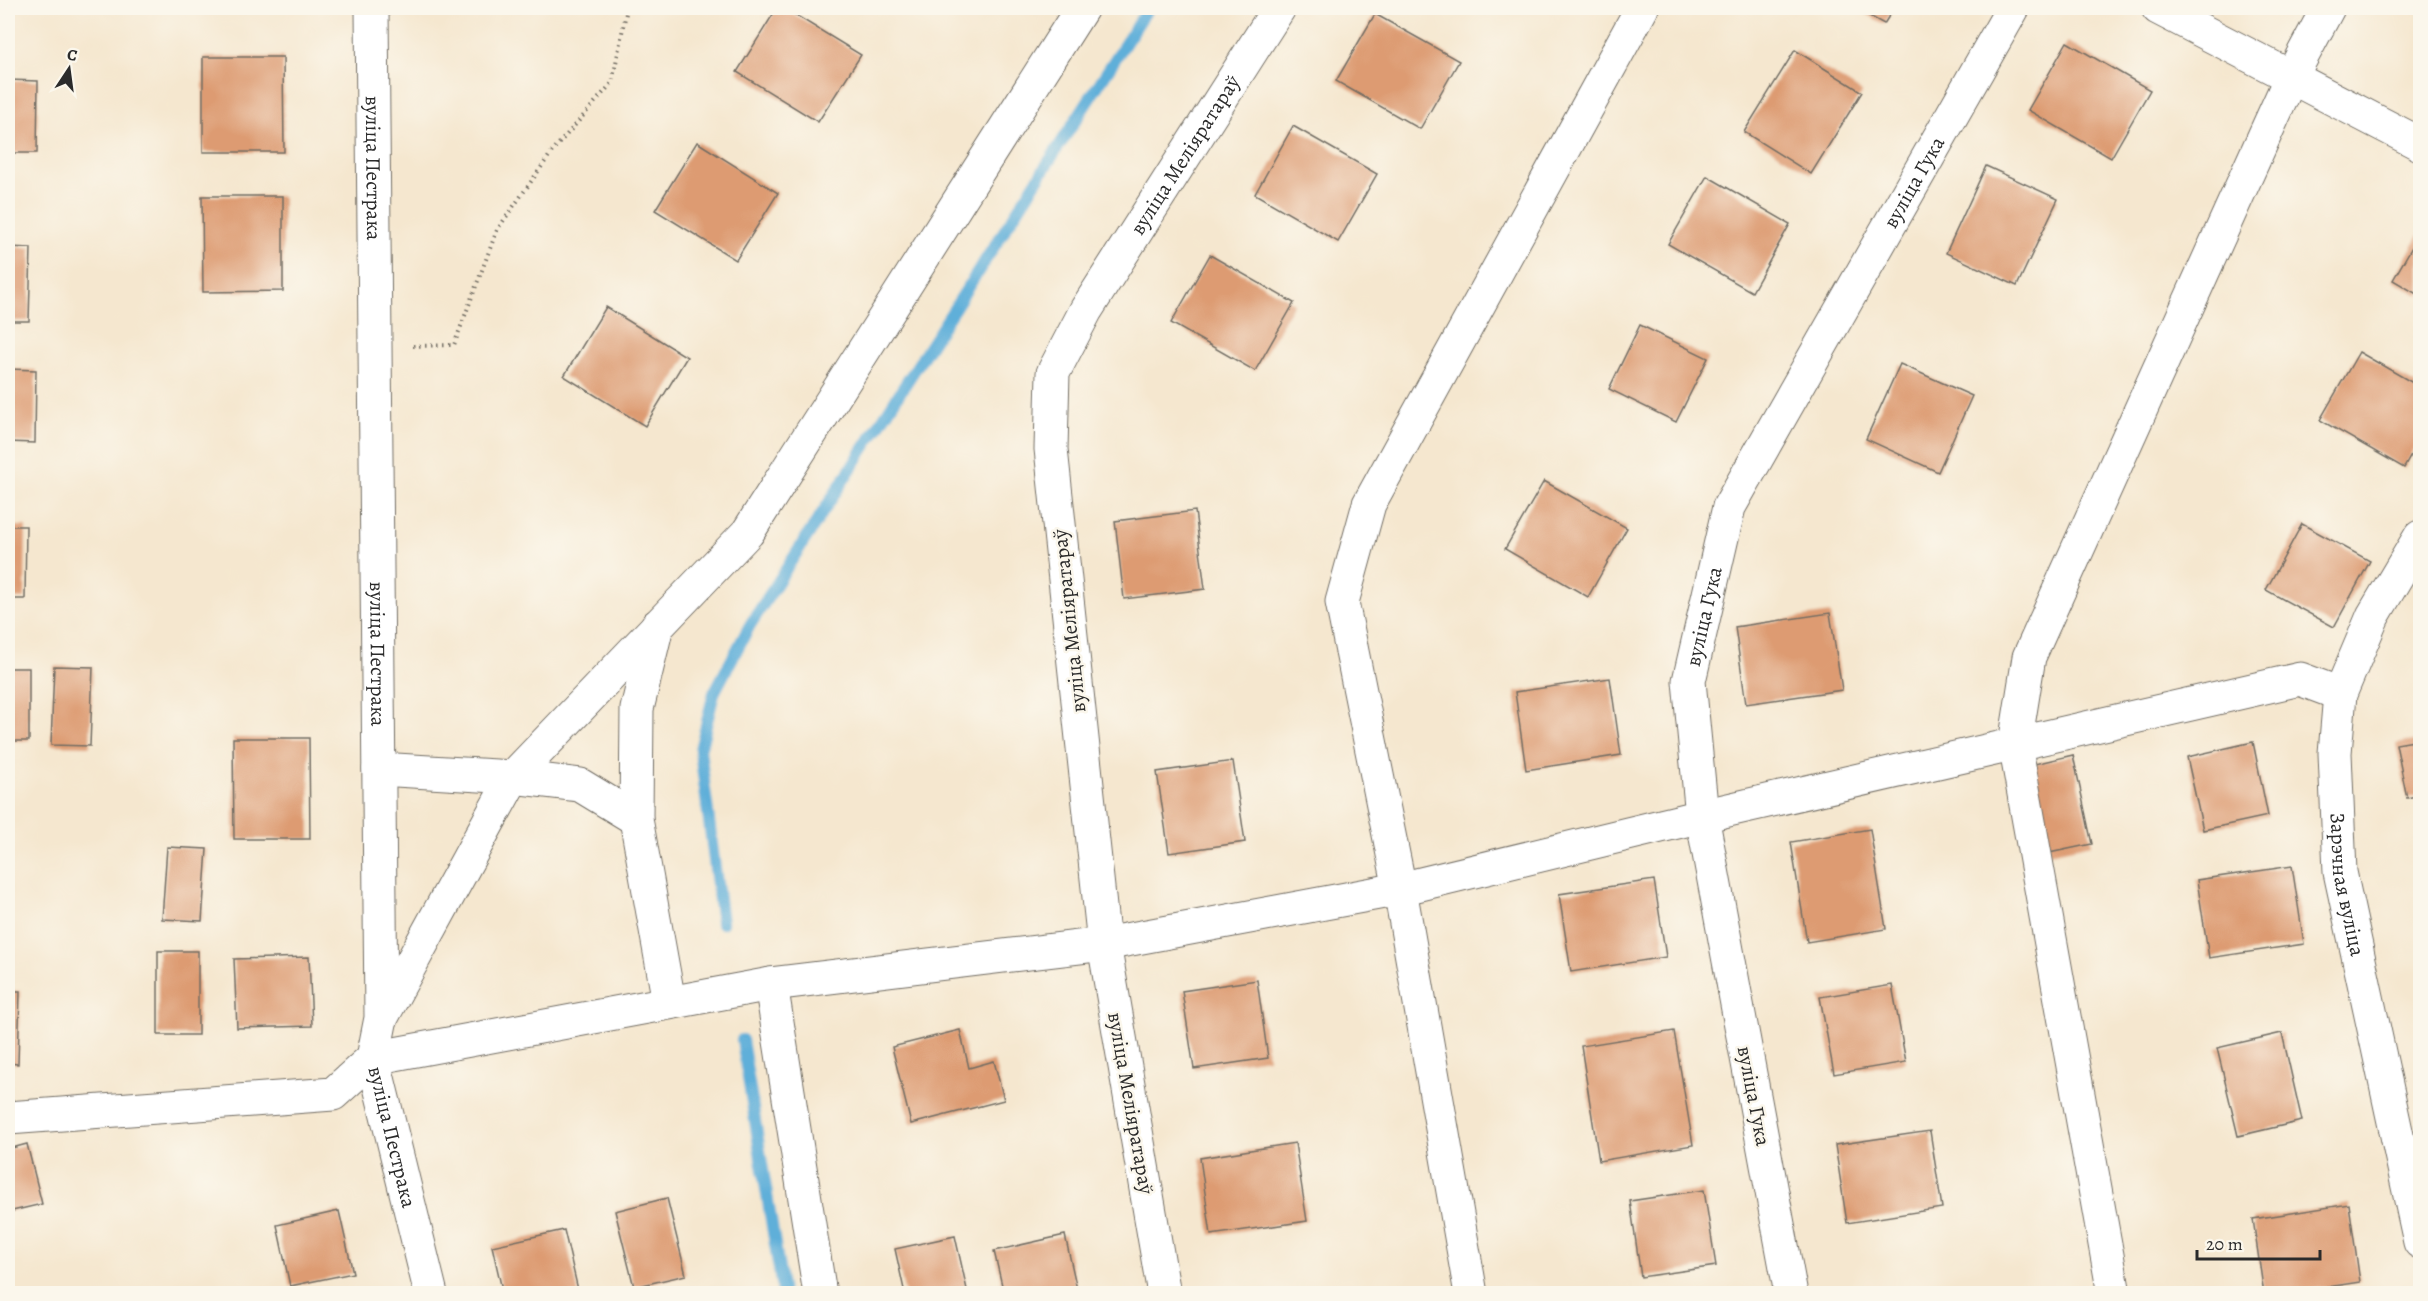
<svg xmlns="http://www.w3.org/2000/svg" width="2428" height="1301" font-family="Alegreya,serif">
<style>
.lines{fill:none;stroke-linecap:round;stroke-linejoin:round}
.stream{stroke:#5eafd9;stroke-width:12}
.building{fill:#dd9b72}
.minor-casing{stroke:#726d64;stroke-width:35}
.path{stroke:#726d64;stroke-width:4;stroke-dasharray:1.5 4.5;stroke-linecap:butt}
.minor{stroke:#fff;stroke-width:33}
.labels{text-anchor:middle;stroke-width:5;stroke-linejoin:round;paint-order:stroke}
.street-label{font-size:21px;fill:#2b2b2b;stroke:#fbf7ec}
</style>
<rect width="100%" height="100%" fill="#fbf7ec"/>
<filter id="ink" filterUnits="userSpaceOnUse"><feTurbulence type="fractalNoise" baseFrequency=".0167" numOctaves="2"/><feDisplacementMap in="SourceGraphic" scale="12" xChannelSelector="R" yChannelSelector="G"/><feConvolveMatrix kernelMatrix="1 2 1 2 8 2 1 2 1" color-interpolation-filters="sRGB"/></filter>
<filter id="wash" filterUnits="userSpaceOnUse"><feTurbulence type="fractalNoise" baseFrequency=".008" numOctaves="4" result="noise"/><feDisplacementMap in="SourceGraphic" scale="24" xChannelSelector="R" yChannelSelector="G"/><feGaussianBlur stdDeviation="1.35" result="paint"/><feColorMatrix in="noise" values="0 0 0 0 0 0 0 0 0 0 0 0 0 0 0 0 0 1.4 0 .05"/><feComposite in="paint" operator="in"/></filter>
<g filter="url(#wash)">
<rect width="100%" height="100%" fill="#f5e7cf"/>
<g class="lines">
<g class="stream">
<polyline points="722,923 700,750 714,693 750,625 1148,8"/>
<polyline points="742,1040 783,1294"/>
</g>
</g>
<g id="blocks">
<g class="building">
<polygon points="777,8 784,8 861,55 818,122 737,72"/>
<polygon points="1855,8 1894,8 1884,24"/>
<polygon points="1375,14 1459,61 1420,129 1336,81"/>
<polygon points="2067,42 2150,90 2111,158 2028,110"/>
<polygon points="1795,50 1862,92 1811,174 1744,132"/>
<polygon points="203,57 283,57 284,152 203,152"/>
<polygon points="8,80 38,81 37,153 8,153"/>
<polygon points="1293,126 1377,174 1338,242 1255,194"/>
<polygon points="697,142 778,193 736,260 655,210"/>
<polygon points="1986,166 2058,199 2017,286 1946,253"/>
<polygon points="1707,176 1790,224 1752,292 1668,244"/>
<polygon points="202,196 283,196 283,291 203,292"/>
<polygon points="2420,233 2420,296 2393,280"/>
<polygon points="8,247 31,248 29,321 8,321"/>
<polygon points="1210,255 1294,303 1255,371 1171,323"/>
<polygon points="606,307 687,357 645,426 564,376"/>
<polygon points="1640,325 1708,358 1676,422 1609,389"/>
<polygon points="2359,352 2420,387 2420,439 2404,468 2320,420"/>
<polygon points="1900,364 1972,396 1938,472 1866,439"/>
<polygon points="8,369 36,370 35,443 8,442"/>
<polygon points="1544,481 1627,528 1588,597 1505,549"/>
<polygon points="1195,511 1205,589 1124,599 1115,521"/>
<polygon points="2302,524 2370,561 2334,627 2266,590"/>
<polygon points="8,526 26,526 25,599 8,599"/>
<polygon points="1830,613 1842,690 1746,704 1735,627"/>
<polygon points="54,666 93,667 90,746 51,745"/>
<rect x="8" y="668" width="21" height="73"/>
<polygon points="1610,678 1621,755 1526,770 1515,692"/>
<polygon points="233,738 309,738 310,839 234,839"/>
<polygon points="2420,740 2420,795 2407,798 2396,744"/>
<polygon points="2253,742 2268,816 2203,830 2187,757"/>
<polygon points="2073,755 2092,844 2049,853 2030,765"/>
<polygon points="1233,761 1245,842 1169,853 1157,772"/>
<polygon points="1870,829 1886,929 1807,942 1791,842"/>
<polygon points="167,847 207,849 202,921 162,919"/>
<polygon points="2292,866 2304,944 2209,958 2197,880"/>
<polygon points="1654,880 1666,957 1571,972 1559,894"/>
<rect x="158" y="951" width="40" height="84"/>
<polygon points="309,957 312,1026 237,1028 234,959"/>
<polygon points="1257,980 1268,1058 1194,1069 1182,991"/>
<polygon points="1892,985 1906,1062 1834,1074 1820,997"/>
<polygon points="8,991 20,991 18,1064 8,1063"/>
<polygon points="960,1030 969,1068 994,1061 1004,1100 911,1124 892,1047"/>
<polygon points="1674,1031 1693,1145 1599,1161 1581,1046"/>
<polygon points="2282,1033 2302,1121 2238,1136 2217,1048"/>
<polygon points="1930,1131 1942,1208 1847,1223 1835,1145"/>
<polygon points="1295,1143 1307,1221 1211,1235 1200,1158"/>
<polygon points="27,1144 42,1204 8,1212 8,1149"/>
<polygon points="1704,1190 1716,1266 1641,1277 1630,1201"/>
<polygon points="667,1198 686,1275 634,1287 615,1211"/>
<polygon points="2349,1204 2360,1282 2282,1294 2264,1294 2253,1219"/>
<polygon points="339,1211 353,1273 290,1286 277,1225"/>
<polygon points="564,1230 579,1294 503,1294 492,1246"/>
<polygon points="1065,1235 1078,1294 1004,1294 994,1251"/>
<polygon points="955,1236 968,1294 905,1294 895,1249"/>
</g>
</g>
</g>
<g filter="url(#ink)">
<use href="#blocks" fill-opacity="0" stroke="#726d64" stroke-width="1.5"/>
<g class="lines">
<g class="minor-casing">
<g id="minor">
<path id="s1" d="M 372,8 L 381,1018 L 373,1058 L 431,1294"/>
<polyline points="2158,8 2420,144"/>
<path id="s2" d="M 2420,537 L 2373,616 L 2340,694 L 2335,753 L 2340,872 L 2420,1242"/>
<polyline points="657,626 637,709 636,819 669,1002"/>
<polyline points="379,769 513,777 580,785 636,819"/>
<polyline points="771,984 820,1294"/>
<polyline points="382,1017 513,777 748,532 1082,8"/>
<polyline points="8,1118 333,1094 373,1058 771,984 1104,944 1400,889 1702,816 2300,679 2340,694"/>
<path id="s3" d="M 1164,1294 L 1104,944 L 1051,449 L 1053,373 L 1086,310 L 1279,8"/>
<polyline points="1471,1294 1400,889 1342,602 1369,504 1642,8"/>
<path id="s4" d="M 1791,1294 L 1702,816 L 1689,681 L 1729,507 L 2013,8"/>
<polyline points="2114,1294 2015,744 2029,657 2291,77 2328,8"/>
</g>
</g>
<polyline class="path" points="413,346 454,345 497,230 554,149 612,83 627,8"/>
<use href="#minor" class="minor"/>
</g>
</g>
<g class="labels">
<g class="street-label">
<text dy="7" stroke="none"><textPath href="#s3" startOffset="1184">вуліца Меліяратараў</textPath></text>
<text dy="7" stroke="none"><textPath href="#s1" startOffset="160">вуліца Пестрака</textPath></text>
<text dy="7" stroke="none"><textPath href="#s4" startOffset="1174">вуліца Гука</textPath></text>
<text dy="7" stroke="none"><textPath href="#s4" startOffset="688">вуліца Гука</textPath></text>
<text transform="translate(1069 621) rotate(-96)" y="7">вуліца Меліяратараў</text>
<text dy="7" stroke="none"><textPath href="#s1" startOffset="646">вуліца Пестрака</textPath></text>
<text dy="7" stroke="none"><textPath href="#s2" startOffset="368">Зарэчная вуліца</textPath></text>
<text transform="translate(1754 1096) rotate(79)" y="7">вуліца Гука</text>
<text transform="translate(1131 1103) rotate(80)" y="7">вуліца Меліяратараў</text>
<text dy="7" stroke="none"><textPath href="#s1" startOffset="1132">вуліца Пестрака</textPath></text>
</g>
</g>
<rect width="2428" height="1301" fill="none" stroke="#fbf7ec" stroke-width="30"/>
<g transform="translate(69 69) rotate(13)" stroke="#fbf7ec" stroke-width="4.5" paint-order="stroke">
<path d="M0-4.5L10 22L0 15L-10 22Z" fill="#2b2b2b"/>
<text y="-9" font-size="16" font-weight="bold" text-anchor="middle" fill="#2b2b2b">С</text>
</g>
<path d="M2197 1250v9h123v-9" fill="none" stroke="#2b2b2b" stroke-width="3"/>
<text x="2206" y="1250" font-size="18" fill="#2b2b2b" stroke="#fbf7ec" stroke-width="4.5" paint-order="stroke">20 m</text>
</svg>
